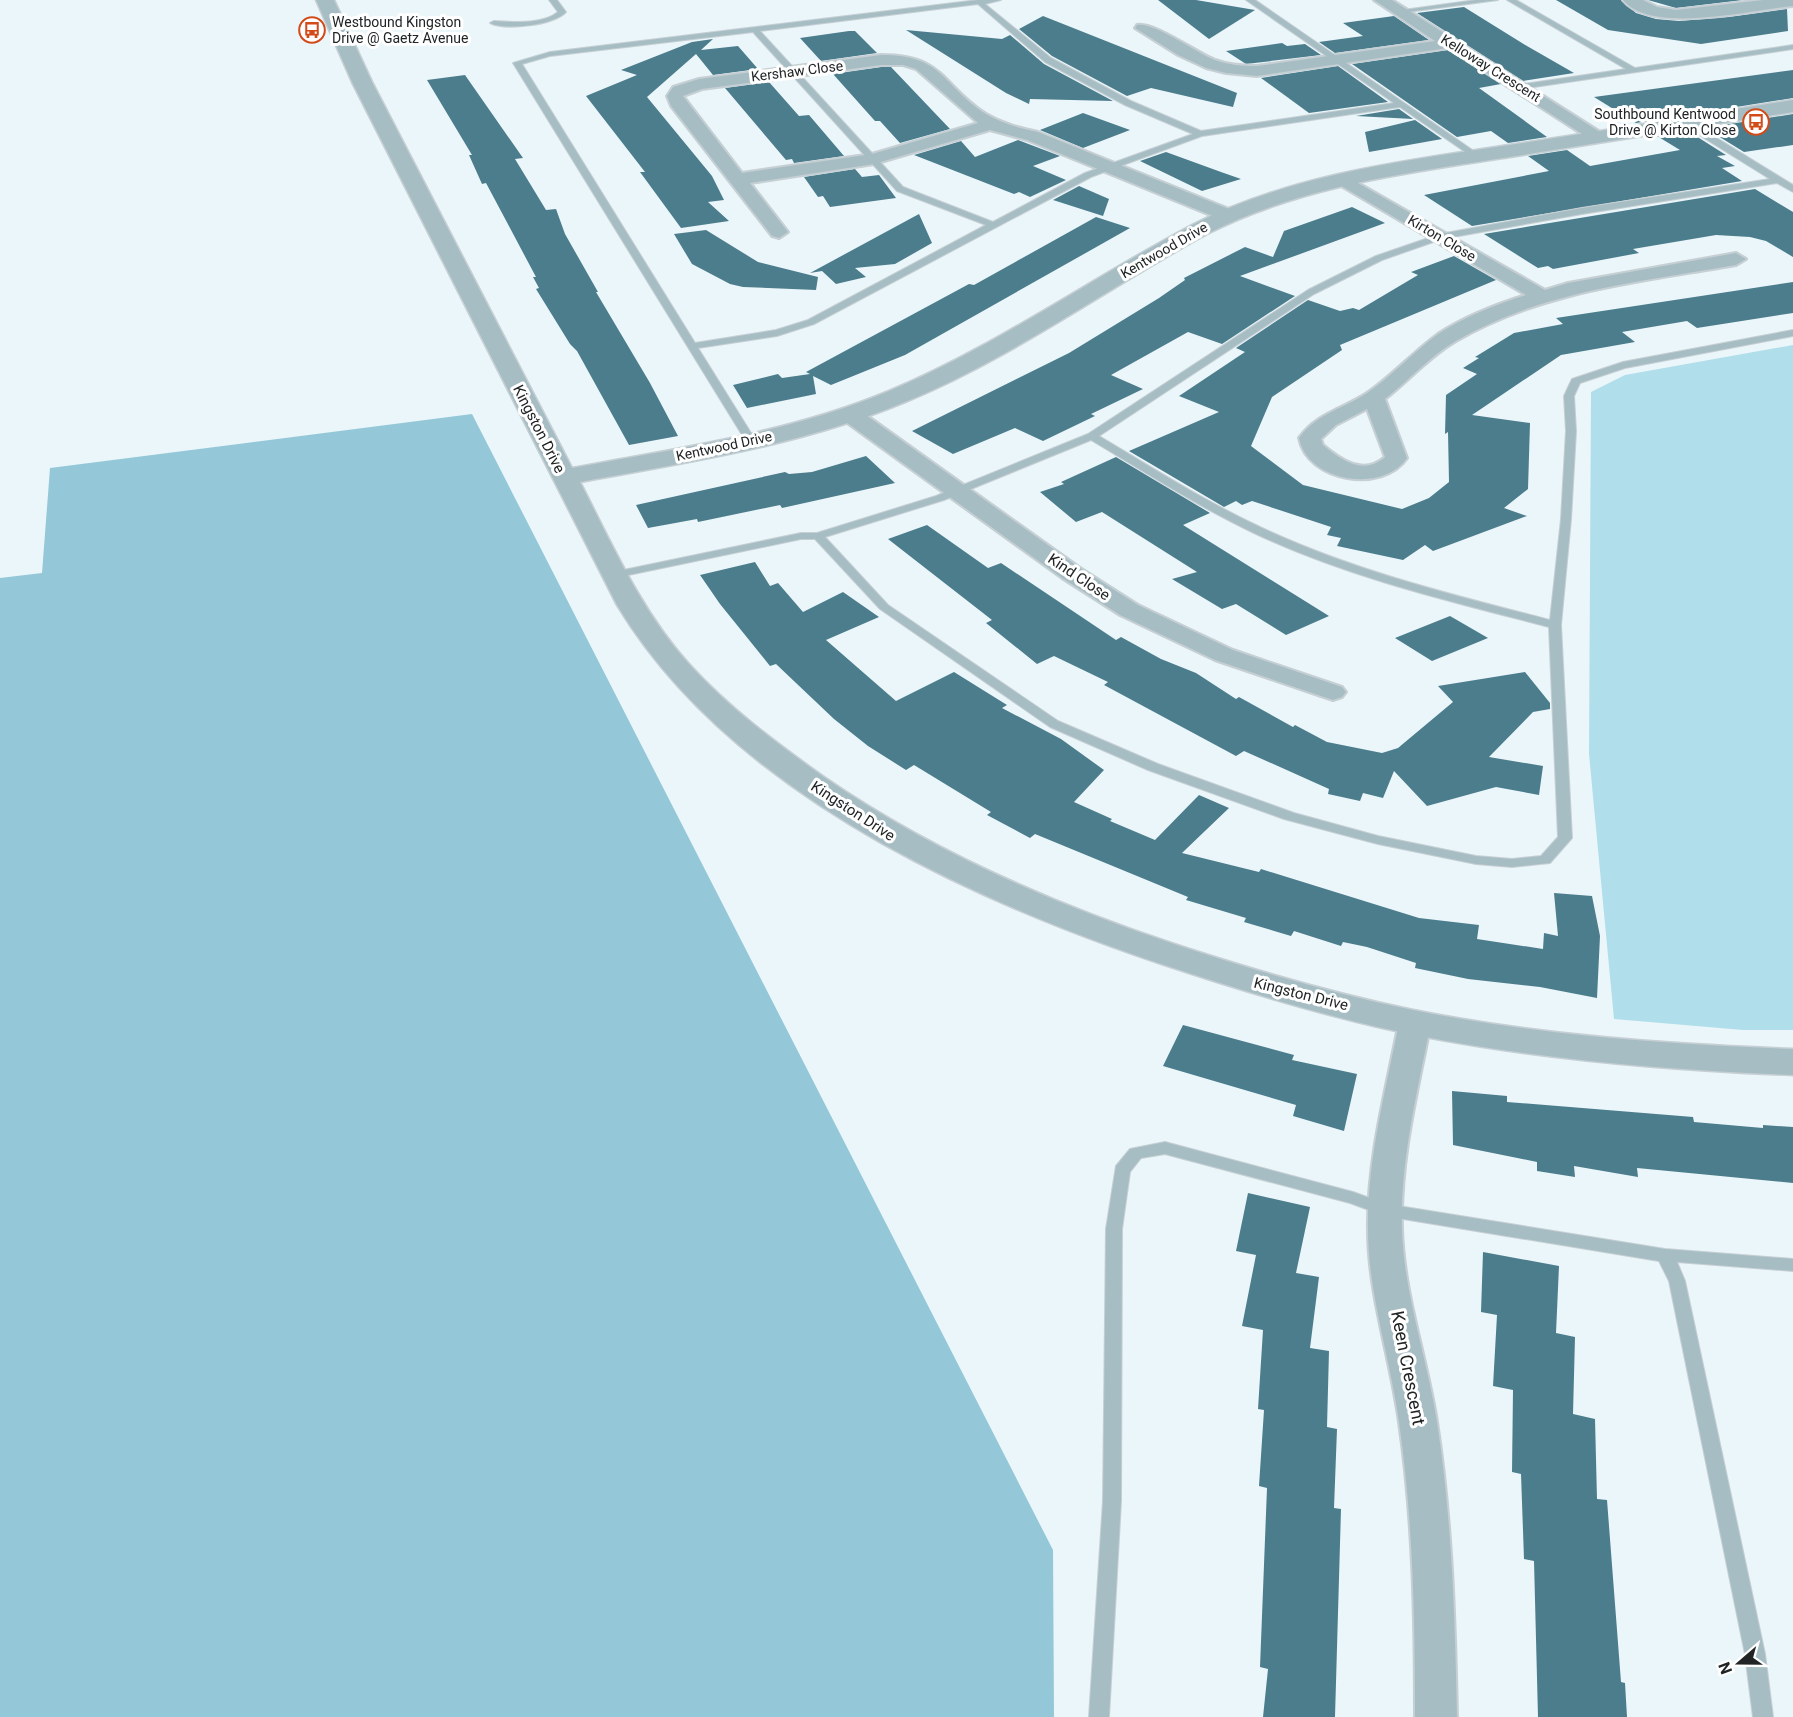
<svg xmlns="http://www.w3.org/2000/svg" width="1793" height="1717" font-family="Roboto,sans-serif">
<style>
.green{fill:#b1deeb}
.forest{fill:#94c8d8}
.building{fill:#4c7d8c}
.lines{fill:none;stroke-linecap:round;stroke-linejoin:round}
.service-casing{stroke:#c6d0d4;stroke-width:2}
.minor-casing{stroke:#c6d0d4;stroke-width:4}
.tertiary-casing{stroke:#c6d0d4;stroke-width:3}
.service{fill:#a7bdc4;fill-rule:evenodd}
.minor{fill:#a7bdc4;fill-rule:evenodd}
.tertiary{fill:#a7bdc4;fill-rule:evenodd}
.labels{text-anchor:middle;stroke-width:6;stroke-linejoin:round;paint-order:stroke}
.far-poi-label{font-size:14px;fill:#202425;stroke:#fff;text-anchor:start}
.far-street-label{font-size:14px;fill:#202425;stroke:#fff}
.street-label{font-size:15px;fill:#202425;stroke:#fff}
.near-street-label{font-size:18px;fill:#202425;stroke:#fff}
</style>
<rect width="100%" height="100%" fill="#ebf6fa"/>
<polygon class="green" points="1793,345 1793,1030 1743,1030 1614,1019 1589,754 1591,392 1625,375"/>
<polygon class="forest" points="472,414 1053,1550 1054,1717 0,1717 0,578 42,573 50,468"/>
<g class="building">
<polygon points="1158,0 1196,0 1255,10 1209,39"/>
<polygon points="1556,0 1621,0 1636,13 1656,19 1679,21 1729,17 1787,9 1788,31 1701,44 1608,30"/>
<polygon points="1648,0 1743,0 1676,8"/>
<polygon points="1464,7 1527,46 1574,73 1523,81 1417,13"/>
<polygon points="1043,16 1237,93 1233,107 1151,88 1127,96 1052,56 1019,29"/>
<polygon points="1394,16 1429,40 1335,53 1319,42 1363,36 1343,23"/>
<polygon points="906,30 1002,39 1010,35 1044,64 1113,101 1030,99 1029,104 1006,93"/>
<polygon points="849,31 855,31 877,53 821,61 800,38"/>
<polygon points="713,39 701,50 738,46 758,69 713,75 696,54 647,97 712,176 724,200 708,202 729,221 681,228 640,172 645,172 586,96 637,75 621,70 692,42"/>
<polygon points="1282,43 1287,46 1305,44 1321,55 1246,64 1226,51"/>
<polygon points="1448,50 1501,84 1479,88 1547,137 1508,143 1491,131 1457,137 1352,64"/>
<polygon points="1338,66 1388,102 1309,113 1261,78"/>
<polygon points="881,67 891,67 950,129 900,143 880,121 875,121 833,74"/>
<polygon points="1793,70 1793,98 1636,123 1594,97"/>
<polygon points="465,75 523,158 515,159 546,210 556,209 565,234 598,292 596,292 650,383 678,436 629,445 577,351 570,344 536,289 539,288 533,277 536,277 486,183 482,184 469,155 472,155 427,80"/>
<polygon points="769,82 799,116 809,115 844,156 794,163 792,159 786,160 725,88"/>
<polygon points="1399,109 1413,119 1356,116"/>
<polygon points="1083,113 1130,130 1083,148 1040,130"/>
<polygon points="1793,114 1793,145 1744,152 1705,128"/>
<polygon points="1415,120 1442,139 1369,152 1365,132"/>
<polygon points="1688,131 1726,155 1717,156 1735,166 1722,168 1742,181 1472,226 1424,195 1549,171 1528,156 1567,150 1590,166 1680,150 1657,136"/>
<polygon points="1018,140 1060,156 1033,166 1066,180 1030,197 1019,192 1014,194 914,155 961,141 975,157"/>
<polygon points="1166,152 1221,172 1241,179 1202,191 1140,161"/>
<polygon points="855,169 862,177 879,175 896,198 830,207 823,196 818,197 804,177"/>
<polygon points="1079,186 1109,199 1103,216 1053,200"/>
<polygon points="1755,189 1793,212 1793,257 1766,241 1750,237 1716,235 1633,249 1639,253 1553,269 1548,266 1538,268 1484,234"/>
<polygon points="1352,207 1385,223 1240,276 1295,296 1222,344 1188,332 1111,375 1143,389 1091,414 1095,416 1043,441 1015,428 953,454 912,431 1069,353 1159,298 1185,280 1184,278 1245,247 1273,257 1284,231"/>
<polygon points="919,214 932,243 895,264 855,268 866,277 836,284 822,271 810,273"/>
<polygon points="1096,217 1130,228 905,355 831,385 813,376 816,394 747,408 733,385 778,374 782,378 810,374 806,372 969,284 974,285"/>
<polygon points="706,230 758,262 818,277 816,290 743,287 730,284 692,264 674,234"/>
<polygon points="1454,256 1496,280 1340,345 1342,350 1272,397 1251,446 1303,485 1402,509 1429,498 1449,482 1448,432 1445,434 1446,395 1477,374 1463,368 1479,358 1475,357 1514,333 1563,324 1556,318 1793,282 1793,313 1697,328 1687,321 1622,332 1635,342 1561,355 1472,415 1530,423 1528,489 1504,508 1527,516 1433,551 1425,545 1403,560 1337,546 1341,538 1327,535 1331,527 1252,501 1242,505 1236,501 1224,507 1129,451 1219,412 1179,396 1245,352 1236,348 1308,300 1340,311 1353,308 1359,310 1418,275 1411,272"/>
<polygon points="866,456 895,483 782,508 780,505 698,522 697,519 648,528 636,505 785,472 789,474 812,472"/>
<polygon points="1116,457 1210,513 1183,525 1329,616 1286,635 1236,604 1222,609 1172,579 1197,572 1102,512 1076,522 1040,492 1064,484 1061,482"/>
<polygon points="927,525 988,568 1001,563 1116,640 1121,637 1161,659 1196,673 1236,699 1239,697 1293,727 1295,725 1327,742 1382,753 1398,748 1453,702 1438,686 1525,672 1550,703 1550,709 1533,712 1489,757 1543,766 1539,795 1496,787 1427,806 1394,771 1383,798 1363,793 1360,801 1328,794 1329,789 1244,751 1236,756 1104,685 1108,682 1054,656 1037,664 986,623 992,620 888,539"/>
<polygon points="755,562 770,586 778,583 803,612 843,592 879,617 826,640 896,701 954,672 1007,705 1002,708 1061,739 1104,770 1074,802 1112,819 1110,821 1155,840 1199,795 1229,808 1182,853 1259,872 1261,869 1419,918 1479,925 1477,939 1543,949 1544,933 1558,936 1554,893 1592,896 1600,936 1597,998 1540,987 1468,979 1415,968 1416,963 1367,947 1343,942 1341,946 1294,931 1291,936 1244,922 1246,918 1186,900 1188,897 1035,834 1030,838 987,815 991,812 914,765 906,770 868,746 834,719 776,664 770,666 720,604 700,575"/>
<polygon points="1450,616 1488,638 1432,661 1395,638"/>
<polygon points="1183,1025 1294,1055 1292,1060 1357,1074 1344,1131 1293,1116 1296,1105 1163,1066"/>
<polygon points="1452,1091 1507,1096 1507,1102 1693,1117 1694,1122 1763,1128 1763,1125 1793,1127 1793,1183 1637,1168 1638,1177 1574,1166 1575,1177 1537,1171 1537,1162 1453,1145"/>
<polygon points="1248,1193 1310,1207 1296,1273 1319,1277 1310,1348 1329,1351 1327,1427 1337,1429 1334,1508 1341,1509 1335,1717 1263,1717 1268,1669 1260,1667 1267,1488 1259,1486 1264,1410 1258,1409 1263,1330 1242,1326 1256,1255 1236,1251"/>
<polygon points="1483,1252 1559,1266 1556,1333 1575,1337 1573,1414 1595,1419 1597,1499 1607,1500 1621,1682 1625,1683 1627,1717 1538,1717 1534,1561 1524,1559 1521,1474 1512,1472 1513,1390 1493,1386 1497,1315 1481,1312"/>
</g>
<g class="lines">
<g class="service-casing">
<g id="service">
<path d="M 549,0 L 557,0 L 566,12 C 554,25 506,31 490,23 L 494,21 C 513,22 542,25 558,12 Z"/>
<path d="M 978,0 L 1001,0 L 985,4 L 1051,58 L 1131,101 L 1201,131 L 1394,103 L 1246,0 L 1255,0 L 1481,156 L 1474,158 L 1400,107 L 1202,136 L 1112,169 L 1091,177 L 814,324 L 777,336 L 698,348 L 756,441 L 751,444 L 747,443 L 513,63 L 550,52 ZM 978,4 L 1045,62 L 1125,105 L 1193,134 L 1085,173 L 993,222 L 903,187 L 760,31 ZM 753,32 L 897,191 L 986,225 L 808,320 L 776,330 L 695,343 L 522,64 L 550,56 Z"/>
<polygon points="1476,0 1498,0 1400,13 1396,11"/>
<polygon points="1507,0 1516,0 1635,68 1793,45 1793,49 1521,89 1517,87 1518,85 1626,69"/>
<path d="M 1683,121 L 1689,121 L 1793,185 L 1793,192 L 1777,183 L 1582,214 L 1442,239 L 1382,260 L 1314,294 L 1099,436 C 1153,468 1206,502 1262,528 C 1354,571 1453,595 1550,620 L 1561,519 L 1566,431 L 1564,396 L 1572,379 L 1623,362 L 1793,330 L 1793,336 L 1625,368 L 1580,383 L 1574,396 L 1576,431 L 1571,519 L 1561,625 L 1572,838 L 1550,863 L 1512,867 L 1476,864 L 1378,844 L 1284,819 L 1148,770 L 1050,727 L 880,609 L 815,539 L 801,539 L 614,578 L 608,575 L 614,572 L 801,533 L 817,533 L 936,496 L 1088,434 L 1308,290 L 1376,256 L 1440,234 L 1582,208 L 1770,179 L 1683,125 ZM 1091,440 C 1145,472 1197,506 1254,533 C 1347,577 1449,601 1549,627 L 1558,837 L 1541,856 L 1512,859 L 1476,856 L 1378,836 L 1294,813 L 1158,764 L 1058,721 L 888,605 L 825,537 L 944,500 Z"/>
<polygon points="1165,1142 1353,1192 1386,1204 1665,1249 1793,1259 1793,1271 1677,1262 1685,1281 1765,1654 1773,1717 1753,1717 1745,1654 1669,1281 1659,1261 1385,1216 1350,1203 1165,1154 1141,1158 1130,1172 1122,1229 1121,1501 1109,1717 1089,1717 1103,1501 1106,1229 1116,1166 1130,1149"/>
</g>
</g>
<g class="minor-casing">
<g id="minor">
<path d="M 1374,0 L 1392,0 L 1608,137 L 1605,141 L 1593,141 L 1448,48 L 1257,76 L 1226,73 L 1206,68 L 1178,55 L 1135,28 L 1137,25 C 1153,21 1197,53 1215,60 C 1229,65 1242,66 1257,66 L 1435,41 Z"/>
<path d="M 1623,0 L 1643,0 L 1657,7 L 1676,10 L 1763,0 L 1793,0 L 1793,6 C 1752,10 1652,35 1623,0 Z"/>
<path d="M 881,55 C 945,55 941,85 986,114 C 1003,124 1019,128 1038,132 L 1234,211 L 1236,215 L 1227,221 L 1220,219 L 1027,140 L 990,130 L 874,164 L 750,183 L 788,232 L 779,238 L 772,236 L 671,106 L 667,96 L 673,87 L 699,79 ZM 881,65 L 903,65 L 916,69 L 978,123 L 872,154 L 742,173 L 683,96 L 702,89 Z"/>
<path d="M 1344,175 L 1545,290 L 1568,283 L 1736,253 L 1746,259 L 1736,265 C 1639,282 1542,291 1456,341 C 1430,356 1408,381 1385,399 L 1407,458 C 1383,494 1307,482 1299,438 C 1317,413 1343,409 1367,393 C 1392,376 1413,352 1438,334 C 1464,317 1497,304 1526,295 L 1338,184 L 1335,180 L 1338,176 ZM 1367,409 L 1385,457 C 1363,476 1341,460 1323,445 L 1321,439 L 1336,425 Z"/>
<polygon points="851,409 859,410 1080,568 1138,605 1233,650 1342,687 1346,692 1342,697 1333,700 1324,697 1215,660 1120,615 1062,578 843,420 840,415 843,410"/>
<path d="M 1415,1011 L 1426,1014 L 1431,1022 C 1418,1090 1400,1159 1402,1229 C 1404,1295 1427,1357 1437,1422 C 1452,1519 1455,1618 1457,1717 L 1415,1717 C 1415,1618 1413,1519 1399,1422 C 1390,1357 1368,1294 1368,1229 C 1367,1159 1386,1090 1399,1022 L 1404,1014 Z"/>
</g>
</g>
<g class="tertiary-casing">
<path id="tertiary" d="M 316,0 L 334,0 L 372,82 L 572,468 C 678,448 789,433 889,391 C 996,346 1090,279 1192,225 C 1290,175 1401,161 1509,145 C 1604,131 1698,115 1793,100 L 1793,112 C 1699,127 1604,142 1510,157 C 1406,173 1301,186 1207,234 C 1106,289 1012,358 905,402 C 802,445 689,462 580,482 C 612,544 641,611 689,664 C 728,707 776,743 824,777 C 931,851 1051,903 1174,944 C 1253,970 1332,993 1413,1010 C 1538,1035 1666,1044 1793,1049 L 1793,1075 C 1668,1070 1544,1060 1420,1036 C 1352,1023 1284,1003 1217,982 C 1004,916 737,804 617,605 L 352,82 Z"/>
</g>
<use href="#service" class="service"/>
<use href="#minor" class="minor"/>
<use href="#tertiary" class="tertiary"/>
</g>
<defs>
<g id="bus-ring" transform="scale(1.35)"><circle r="9.5" fill="#fff" stroke="#d24b19" stroke-width="1.5"/><path d="M-5-6H5V4H4V6H2V4H-2V6H-4V4H-5ZM-3.5-4V0h7V-4ZM-3.5 1.2v1.5H-2V1.2ZM2 1.2v1.5H3.5V1.2Z" fill="#d24b19"/></g>
</defs>
<g fill-rule="evenodd">
<use href="#bus-ring" x="312" y="30"/>
<use href="#bus-ring" x="1756" y="122"/>
</g>
<g class="labels">
<g class="far-poi-label">
<text x="332" y="27">Westbound Kingston<tspan x="332" dy="16">Drive @ Gaetz Avenue</tspan></text>
<text x="1736" y="119" text-anchor="end">Southbound Kentwood<tspan x="1736" dy="16">Drive @ Kirton Close</tspan></text>
</g>
<g class="far-street-label">
<text transform="translate(1491 68) rotate(32)" y="5">Kelloway Crescent</text>
<text transform="translate(797 71) rotate(-7)" y="5">Kershaw Close</text>
<text transform="translate(1442 238) rotate(31)" y="5">Kirton Close</text>
<text transform="translate(1164 250) rotate(-30)" y="5">Kentwood Drive</text>
<text transform="translate(724 446) rotate(-12)" y="5">Kentwood Drive</text>
</g>
<g class="street-label">
<text transform="translate(539 429) rotate(63)" y="5">Kingston Drive</text>
<text transform="translate(1079 577) rotate(34)" y="5">Kind Close</text>
<text transform="translate(853 811) rotate(33)" y="5">Kingston Drive</text>
<text transform="translate(1301 994) rotate(14)" y="5">Kingston Drive</text>
</g>
<g class="near-street-label">
<text transform="translate(1408 1368) rotate(79)" y="6">Keen Crescent</text>
</g>
</g>
<g transform="translate(1739 1663) rotate(250)" stroke="#ffffff" stroke-width="4.5" paint-order="stroke">
<path d="M0-4.5L10 22L0 15L-10 22Z" fill="#202425"/>
<text y="-9" font-size="16" font-weight="bold" text-anchor="middle" fill="#202425">N</text>
</g>
</svg>
